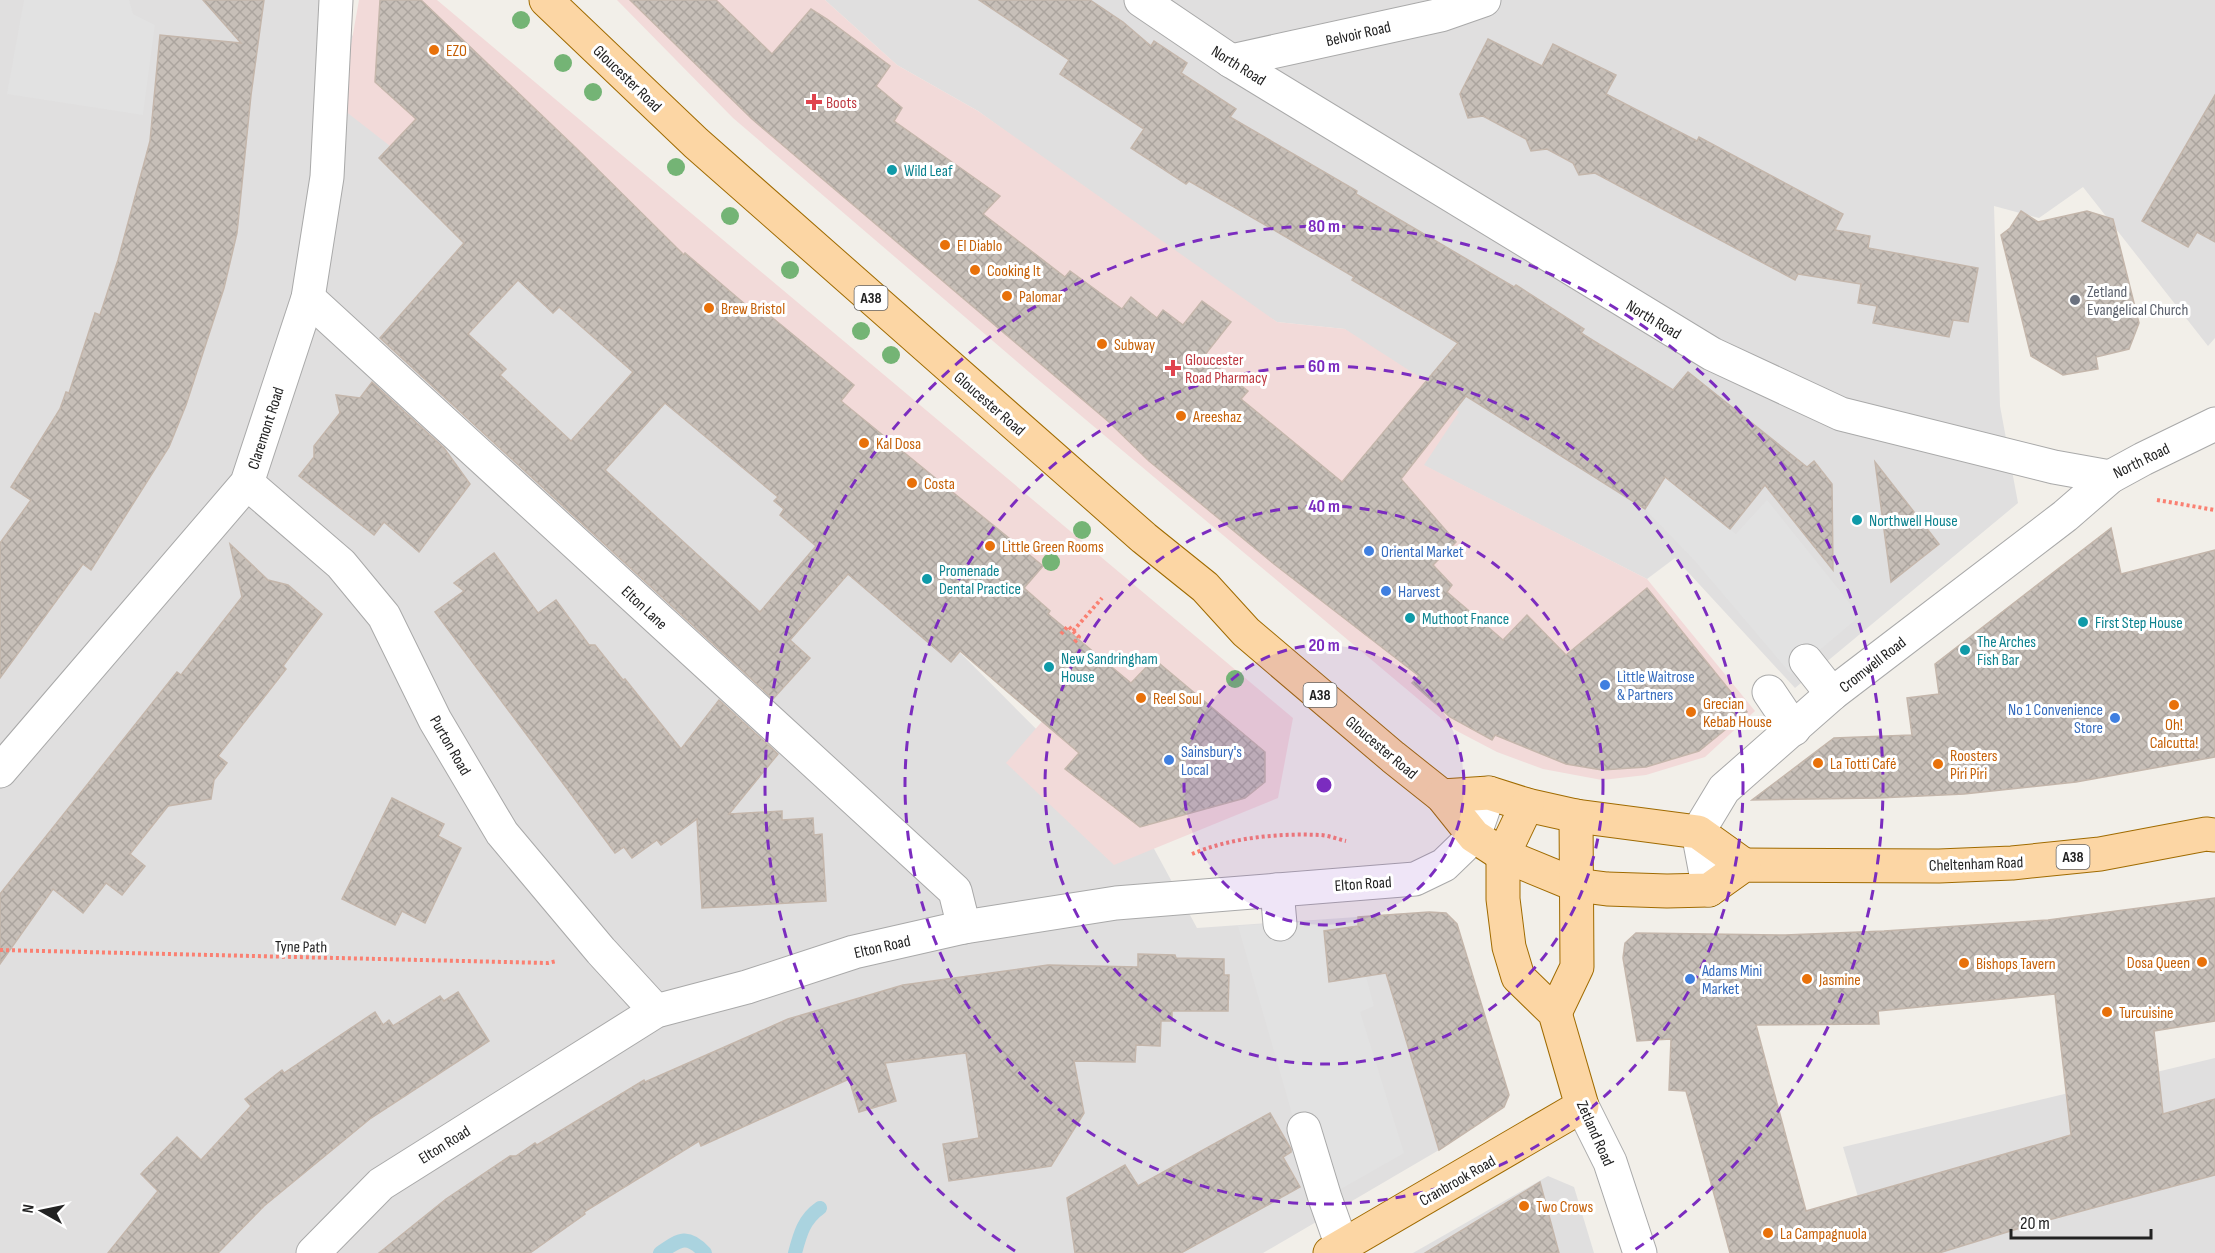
<svg xmlns="http://www.w3.org/2000/svg" width="2215" height="1253" font-family="'Sofia Sans Condensed',sans-serif">
<style>
.residential{fill:#e0dfdf}
.commercial{fill:#f2dad9}
.parking{fill:#e2e2e2}
.lines{fill:none;stroke-linecap:round;stroke-linejoin:round}
.stream{stroke:#aad3df;stroke-width:14}
.building{fill:url(#building-cross-hatch);stroke:#c4b6ab;stroke-width:1.5;fill-rule:evenodd}
.minor-casing{stroke:#a9a9a9;stroke-width:35}
.major-casing{stroke:#a06b00;stroke-width:35}
.path{stroke:#fa8072;stroke-width:4;stroke-dasharray:3 3;stroke-linecap:butt}
.minor{stroke:#fff;stroke-width:33}
.major{stroke:#fcd6a4;stroke-width:33}
.tree{fill:#74b475}
.ring{fill:none;stroke:#7b2cbf;stroke-width:3;stroke-dasharray:10 8}
.food-dot{fill:#e8710a;stroke:#fff;stroke-width:2}
.health-dot{fill:#e0444e;stroke:#fff;stroke-width:2}
.culture-dot{fill:#0f9aa8;stroke:#fff;stroke-width:2}
.worship-dot{fill:#6b7280;stroke:#fff;stroke-width:2}
.shop-dot{fill:#3f7fe0;stroke:#fff;stroke-width:2}
.labels{text-anchor:middle;stroke-width:6;stroke-linejoin:round;paint-order:stroke}
.shield{fill:#fff;stroke:#646464;stroke-width:1.5}
.shield-label{font-size:15px;font-weight:bold;fill:#222}
.street-label{font-size:16px;fill:#222;stroke:#fff}
.food-label{font-size:16px;fill:#c56008;stroke:#fff;text-anchor:start}
.health-label{font-size:16px;fill:#be3a42;stroke:#fff;text-anchor:start}
.culture-label{font-size:16px;fill:#0d838f;stroke:#fff;text-anchor:start}
.worship-label{font-size:16px;fill:#5b616d;stroke:#fff;text-anchor:start}
.shop-label{font-size:16px;fill:#366cbe;stroke:#fff;text-anchor:start}
.centre{fill:#7b2cbf;stroke:#fff;stroke-width:3}
.ring-label{font-size:18px;text-anchor:middle;font-weight:bold;fill:#7b2cbf;stroke:#fff;stroke-width:6;stroke-linejoin:round;paint-order:stroke}
</style>
<defs>
<pattern id="building-cross-hatch" width="8" height="8" patternUnits="userSpaceOnUse" patternTransform="scale(1.5)"><rect width="8" height="8" fill="#c7bfb8"/><path d="M0 0l8 8M0 8l8-8" fill="none" stroke="#aba49e"/></pattern>
</defs>
<rect width="100%" height="100%" fill="#f2efe9"/>
<g class="residential">
<polygon points="0,0 325,0 379,70 1152,845 1197,928 1429,912 1446,913 1457,924 1509,1095 1504,1107 1439,1150 1263,1253 0,1253"/>
<polygon points="825,0 2215,0 2215,338 2208,346 2083,187 2039,218 1994,206 2000,406 2018,503 1795,688 1675,558 1647,579 1423,465 1345,329 1277,322 1214,283 978,111 897,65"/>
<polygon points="2215,1058 2215,1253 1875,1253 1843,1147"/>
<polygon points="1548,1176 1574,1187 1594,1253 1413,1253"/>
</g>
<g class="commercial">
<polygon points="359,0 437,0 1293,718 1278,798 1114,865 1006,763 1077,681 340,107"/>
<polygon points="617,0 825,0 897,65 978,111 1277,322 1345,329 1424,380 1459,412 1424,465 1647,579 1755,711 1705,757 1646,775 1602,780 1543,769 1497,752 1455,730 1029,372 733,118"/>
</g>
<g class="parking">
<polygon points="24,0 129,0 133,14 155,25 143,115 7,94"/>
<polygon points="1665,477 1736,534 1767,500 1860,616 1791,674 1695,561 1645,509"/>
<polygon points="1322,920 1329,981 1366,976 1374,1006 1360,1012 1404,1153 1332,1194 1297,1131 1238,926"/>
</g>
<g class="lines">
<g class="stream">
<path d="M 660,1253 C 679,1240 687,1233 705,1253"/>
<path d="M 795,1253 C 800,1234 804,1219 820,1208"/>
</g>
</g>
<g class="building">
<polygon points="203,0 264,0 251,95 237,233 224,288 186,405 169,447 91,570 83,564 0,678 0,543 31,500 11,487 60,409 66,392 69,393 95,313 100,315 118,260 150,141 160,35 241,43"/>
<path d="M 380,0 L 421,0 L 576,148 L 684,255 L 685,253 L 753,311 L 757,305 L 854,385 L 841,401 L 1043,566 L 1024,588 L 1050,611 L 1048,614 L 1131,683 L 1154,659 L 1265,752 L 1265,782 L 1245,798 L 1140,827 L 1065,769 L 1079,753 L 960,651 L 951,662 L 848,574 L 790,640 L 810,658 L 773,699 L 380,338 L 464,243 L 379,158 L 416,119 L 375,82 ZM 518,280 L 553,313 L 559,307 L 633,372 L 571,441 L 500,375 L 506,369 L 468,334 ZM 665,403 L 778,497 L 774,501 L 784,509 L 780,515 L 816,546 L 760,612 L 605,470 Z"/>
<polygon points="630,0 716,0 772,54 811,9 827,19 890,66 876,86 902,108 894,121 1000,196 983,214 1065,277 1070,271 1122,309 1131,297 1157,318 1163,310 1183,325 1202,301 1231,322 1204,356 1248,391 1241,399 1342,482 1458,343 1352,280 1354,277 1281,234 1189,181 1186,184 1131,148 1144,129 1060,74 1069,60 979,0 1090,0 1123,22 1151,46 1154,41 1187,63 1181,73 1236,109 1230,117 1357,191 1356,194 1514,287 1516,285 1584,329 1581,333 1673,390 1688,372 1807,467 1814,461 1832,484 1833,570 1765,485 1730,529 1665,477 1645,509 1466,396 1401,479 1456,542 1433,565 1452,585 1447,592 1503,640 1527,615 1566,655 1647,588 1747,712 1699,751 1646,767 1602,770 1566,764 1495,735 1492,740 1450,717 1412,683 1419,676 1274,564 1149,461 1109,422 752,119"/>
<polygon points="1488,39 1542,66 1553,44 1616,75 1606,94 1697,141 1699,137 1843,214 1835,230 1870,236 1868,248 1978,268 1968,322 1953,320 1949,337 1873,323 1877,306 1858,303 1861,284 1798,274 1795,280 1595,173 1579,175 1573,163 1547,149 1531,151 1526,139 1483,116 1468,118 1460,94"/>
<polygon points="2215,95 2215,242 2197,232 2188,247 2142,221"/>
<polygon points="2021,211 2038,222 2087,211 2113,219 2139,323 2129,349 2096,357 2098,369 2063,375 2031,356 2001,235 2010,228"/>
<polygon points="372,382 444,448 470,484 419,552 384,522 374,535 299,476 314,457 314,446 340,413 336,395 360,398"/>
<polygon points="1875,462 1939,544 1891,582"/>
<polygon points="2111,528 2121,574 2215,550 2215,757 2076,782 1964,794 1878,798 1752,800 1834,738 1912,735 1907,698 1939,694 1935,664"/>
<polygon points="230,544 268,580 288,585 322,614 283,666 286,669 218,756 227,763 214,780 211,799 168,806 130,854 145,866 122,895 106,883 83,913 53,889 0,964 0,894 177,672 181,675 242,597"/>
<polygon points="494,553 538,613 556,600 589,645 595,645 623,680 625,679 681,749 719,700 778,754 729,814 782,811 782,820 813,818 814,835 822,834 826,901 702,908 697,819 661,845 657,840 632,858 624,847 615,853 435,612 464,591 454,583"/>
<polygon points="392,798 444,824 438,836 461,848 425,923 402,911 395,925 342,899"/>
<path d="M 2215,898 L 2215,1021 L 2154,1031 L 2163,1114 L 2215,1099 L 2215,1175 L 2030,1225 L 1939,1253 L 1730,1253 L 1686,1091 L 1669,1090 L 1671,1039 L 1637,1041 L 1623,958 L 1625,943 L 1636,933 L 1785,935 L 1884,931 L 2048,920 ZM 2055,994 L 2071,1135 L 1806,1211 L 1756,1025 L 1879,1024 L 1878,1011 Z"/>
<polygon points="1429,912 1446,913 1457,924 1509,1095 1504,1107 1439,1150 1386,973 1329,982 1324,931 1358,926 1358,917"/>
<polygon points="1138,954 1175,955 1176,958 1224,959 1224,975 1229,975 1228,1011 1172,1011 1172,1021 1161,1021 1160,1046 1136,1045 1135,1062 1074,1061 1084,1113 1051,1166 949,1181 943,1144 979,1138 966,1053 885,1063 896,1101 859,1112 849,1079 701,1146 699,1141 584,1212 585,1214 530,1253 379,1253 446,1199 510,1156 516,1156 535,1143 537,1145 644,1080 645,1082 788,1019 903,985 1048,965 1138,967"/>
<polygon points="458,992 489,1041 371,1118 264,1206 218,1253 108,1253 158,1191 141,1174 177,1137 201,1160 251,1106 245,1099 282,1070 284,1073 375,1012 383,1025 389,1020 393,1026 440,996 444,1001"/>
<polygon points="1270,1113 1291,1149 1291,1152 1283,1157 1300,1187 1181,1253 1075,1253 1067,1198 1125,1165 1138,1186"/>
<polygon points="1540,1182 1559,1253 1425,1253"/>
</g>
<g class="lines">
<g class="minor-casing">
<g id="minor">
<polyline points="1141,0 1231,61 1712,354 1841,414 2054,467 2110,477"/>
<polyline points="1231,61 1441,15 1484,0"/>
<polyline points="308,298 955,891 964,927"/>
<polyline points="247,483 341,564 384,616 435,720 502,833 601,951 656,1011"/>
<polyline points="1806,661 1832,694"/>
<polyline points="1769,692 1794,729"/>
<polyline points="0,771 247,483 308,298 327,177 336,0"/>
<polyline points="1277,890 1280,924"/>
<polyline points="1709,890 1698,832 1724,789 1832,694 2065,516 2110,477 2143,459 2215,424"/>
<polyline points="1582,1106 1610,1162 1640,1253"/>
<polyline points="1304,1129 1325,1198 1342,1246"/>
<polyline points="313,1253 381,1184 656,1011 747,987 854,952 964,927 1116,903 1415,879 1444,865 1474,836 1489,793"/>
</g>
</g>
<g class="major-casing">
<g id="major">
<polyline points="546,0 696,143 1144,538 1205,587 1246,632 1393,757 1442,796 1474,836 1503,855 1576,885 1607,889 1667,891 1709,890 1744,865 1939,866 2012,863 2100,854 2206,834 2215,835"/>
<polyline points="1442,796 1489,793 1527,805 1576,816 1698,832 1744,865"/>
<polyline points="1555,1013 1577,967 1576,816"/>
<polyline points="1330,1253 1582,1106 1555,1013 1518,977 1509,947 1503,899 1503,855 1527,805"/>
</g>
</g>
<g class="path">
<polyline points="2157,500 2215,510"/>
<polyline points="1073,631 1102,598"/>
<polyline points="1061,634 1068,626 1079,637 1073,644"/>
<path d="M 1192,854 C 1230,838 1277,833 1319,835 C 1328,835 1337,839 1346,841"/>
<polyline points="0,950 548,963 557,961"/>
</g>
<use href="#minor" class="minor"/>
<use href="#major" class="major"/>
</g>
<g class="tree">
<circle cx="521" cy="20" r="9"/>
<circle cx="563" cy="63" r="9"/>
<circle cx="593" cy="92" r="9"/>
<circle cx="676" cy="167" r="9"/>
<circle cx="730" cy="216" r="9"/>
<circle cx="790" cy="270" r="9"/>
<circle cx="861" cy="331" r="9"/>
<circle cx="891" cy="355" r="9"/>
<circle cx="1082" cy="530" r="9"/>
<circle cx="1051" cy="562" r="9"/>
<circle cx="1235" cy="679" r="9"/>
</g>
<circle cx="1324" cy="785" r="140" fill="#7b2cbf" fill-opacity=".12"/>
<g class="ring">
<circle cx="1324" cy="785" r="140"/>
<circle cx="1324" cy="785" r="279"/>
<circle cx="1324" cy="785" r="419"/>
<path d="M1015 1251A559 559 0 1 1 1633 1251"/>
</g>
<g class="food-dot">
<circle cx="434" cy="50" r="6"/>
<circle cx="945" cy="245" r="6"/>
<circle cx="975" cy="270" r="6"/>
<circle cx="1007" cy="296" r="6"/>
<circle cx="709" cy="308" r="6"/>
<circle cx="1102" cy="344" r="6"/>
<circle cx="1181" cy="416" r="6"/>
<circle cx="864" cy="443" r="6"/>
<circle cx="912" cy="483" r="6"/>
<circle cx="990" cy="546" r="6"/>
<circle cx="1141" cy="698" r="6"/>
<circle cx="2174" cy="705" r="6"/>
<circle cx="1691" cy="712" r="6"/>
<circle cx="1818" cy="763" r="6"/>
<circle cx="1938" cy="764" r="6"/>
<circle cx="2202" cy="962" r="6"/>
<circle cx="1964" cy="963" r="6"/>
<circle cx="1807" cy="979" r="6"/>
<circle cx="2107" cy="1012" r="6"/>
<circle cx="1524" cy="1206" r="6"/>
<circle cx="1768" cy="1233" r="6"/>
</g>
<g class="health-dot">
<path d="M811 93h6v6h6v6h-6v6h-6v-6h-6v-6h6z"/>
<path d="M1170 359h6v6h6v6h-6v6h-6v-6h-6v-6h6z"/>
</g>
<g class="culture-dot">
<circle cx="892" cy="170" r="6"/>
<circle cx="1857" cy="520" r="6"/>
<circle cx="927" cy="579" r="6"/>
<circle cx="1410" cy="618" r="6"/>
<circle cx="2083" cy="622" r="6"/>
<circle cx="1965" cy="650" r="6"/>
<circle cx="1049" cy="667" r="6"/>
</g>
<circle class="worship-dot" cx="2075" cy="300" r="6"/>
<g class="shop-dot">
<circle cx="1369" cy="551" r="6"/>
<circle cx="1386" cy="591" r="6"/>
<circle cx="1605" cy="685" r="6"/>
<circle cx="2115" cy="718" r="6"/>
<circle cx="1169" cy="760" r="6"/>
<circle cx="1690" cy="979" r="6"/>
</g>
<g class="labels">
<g class="shield">
<rect x="854.5" y="286" width="33" height="24" rx="4.5"/>
<rect x="1303.5" y="683" width="33" height="24" rx="4.5"/>
<rect x="2056.5" y="845" width="33" height="24" rx="4.5"/>
</g>
<g class="shield-label">
<text x="871" y="303">A38</text>
<text x="1320" y="700">A38</text>
<text x="2073" y="862">A38</text>
</g>
<g class="street-label">
<text transform="translate(1358 33) rotate(-13)" y="6">Belvoir Road</text>
<text transform="translate(1239 65) rotate(32)" y="6">North Road</text>
<text transform="translate(628 78) rotate(44)" y="6">Gloucester Road</text>
<text transform="translate(1654 319) rotate(31)" y="6">North Road</text>
<text transform="translate(990 403) rotate(41)" y="6">Gloucester Road</text>
<text transform="translate(265 428) rotate(-72)" y="6">Claremont Road</text>
<text transform="translate(2141 460) rotate(-26)" y="6">North Road</text>
<text transform="translate(645 607) rotate(43)" y="6">Elton Lane</text>
<text transform="translate(1872 664) rotate(-38)" y="6">Cromwell Road</text>
<text transform="translate(451 745) rotate(60)" y="6">Purton Road</text>
<text transform="translate(1382 747) rotate(40)" y="6">Gloucester Road</text>
<text transform="translate(1976 863) rotate(-2)" y="6">Cheltenham Road</text>
<text transform="translate(1363 883) rotate(-4)" y="6">Elton Road</text>
<text transform="translate(301 946) rotate(1)" y="6">Tyne Path</text>
<text transform="translate(882 946) rotate(-13)" y="6">Elton Road</text>
<text transform="translate(1596 1133) rotate(66)" y="6">Zetland Road</text>
<text transform="translate(444 1144) rotate(-32)" y="6">Elton Road</text>
<text transform="translate(1457 1180) rotate(-30)" y="6">Cranbrook Road</text>
</g>
<g class="food-label">
<text x="446" y="56">EZO</text>
<text x="957" y="251">El Diablo</text>
<text x="987" y="276">Cooking It</text>
<text x="1019" y="302">Palomar</text>
<text x="721" y="314">Brew Bristol</text>
<text x="1114" y="350">Subway</text>
<text x="1193" y="422">Areeshaz</text>
<text x="876" y="449">Kal Dosa</text>
<text x="924" y="489">Costa</text>
<text x="1002" y="552">Little Green Rooms</text>
<text x="1153" y="704">Reel Soul</text>
<text x="1703" y="709">Grecian<tspan x="1703" dy="18">Kebab House</tspan></text>
<text x="2174" y="730" text-anchor="middle">Oh!<tspan x="2174" dy="18">Calcutta!</tspan></text>
<text x="1950" y="761">Roosters<tspan x="1950" dy="18">Piri Piri</tspan></text>
<text x="1830" y="769">La Totti Café</text>
<text x="2190" y="968" text-anchor="end">Dosa Queen</text>
<text x="1976" y="969">Bishops Tavern</text>
<text x="1819" y="985">Jasmine</text>
<text x="2119" y="1018">Turcuisine</text>
<text x="1536" y="1212">Two Crows</text>
<text x="1780" y="1239">La Campagnuola</text>
</g>
<g class="health-label">
<text x="826" y="108">Boots</text>
<text x="1185" y="365">Gloucester<tspan x="1185" dy="18">Road Pharmacy</tspan></text>
</g>
<g class="culture-label">
<text x="904" y="176">Wild Leaf</text>
<text x="1869" y="526">Northwell House</text>
<text x="939" y="576">Promenade<tspan x="939" dy="18">Dental Practice</tspan></text>
<text x="1422" y="624">Muthoot Fnance</text>
<text x="2095" y="628">First Step House</text>
<text x="1977" y="647">The Arches<tspan x="1977" dy="18">Fish Bar</tspan></text>
<text x="1061" y="664">New Sandringham<tspan x="1061" dy="18">House</tspan></text>
</g>
<g class="worship-label">
<text x="2087" y="297">Zetland<tspan x="2087" dy="18">Evangelical Church</tspan></text>
</g>
<g class="shop-label">
<text x="1381" y="557">Oriental Market</text>
<text x="1398" y="597">Harvest</text>
<text x="1617" y="682">Little Waitrose<tspan x="1617" dy="18">&amp; Partners</tspan></text>
<text x="2103" y="715" text-anchor="end">No 1 Convenience<tspan x="2103" dy="18">Store</tspan></text>
<text x="1181" y="757">Sainsbury's<tspan x="1181" dy="18">Local</tspan></text>
<text x="1702" y="976">Adams Mini<tspan x="1702" dy="18">Market</tspan></text>
</g>
</g>
<circle cx="1324" cy="785" r="9" class="centre"/>
<g class="ring-label">
<text x="1324" y="232">80 m</text>
<text x="1324" y="372">60 m</text>
<text x="1324" y="512">40 m</text>
<text x="1324" y="651">20 m</text>
</g>
<g transform="translate(42 1211) rotate(279)" stroke="#ffffff" stroke-width="4.5" paint-order="stroke">
<path d="M0-4.5L10 22L0 15L-10 22Z" fill="#222222"/>
<text y="-9" font-size="16" font-weight="bold" text-anchor="middle" fill="#222222">N</text>
</g>
<path d="M2011 1229v9h140v-9" fill="none" stroke="#222222" stroke-width="3"/>
<text x="2020" y="1229" font-size="18" fill="#222222" stroke="#ffffff" stroke-width="4.5" paint-order="stroke">20 m</text>
</svg>
